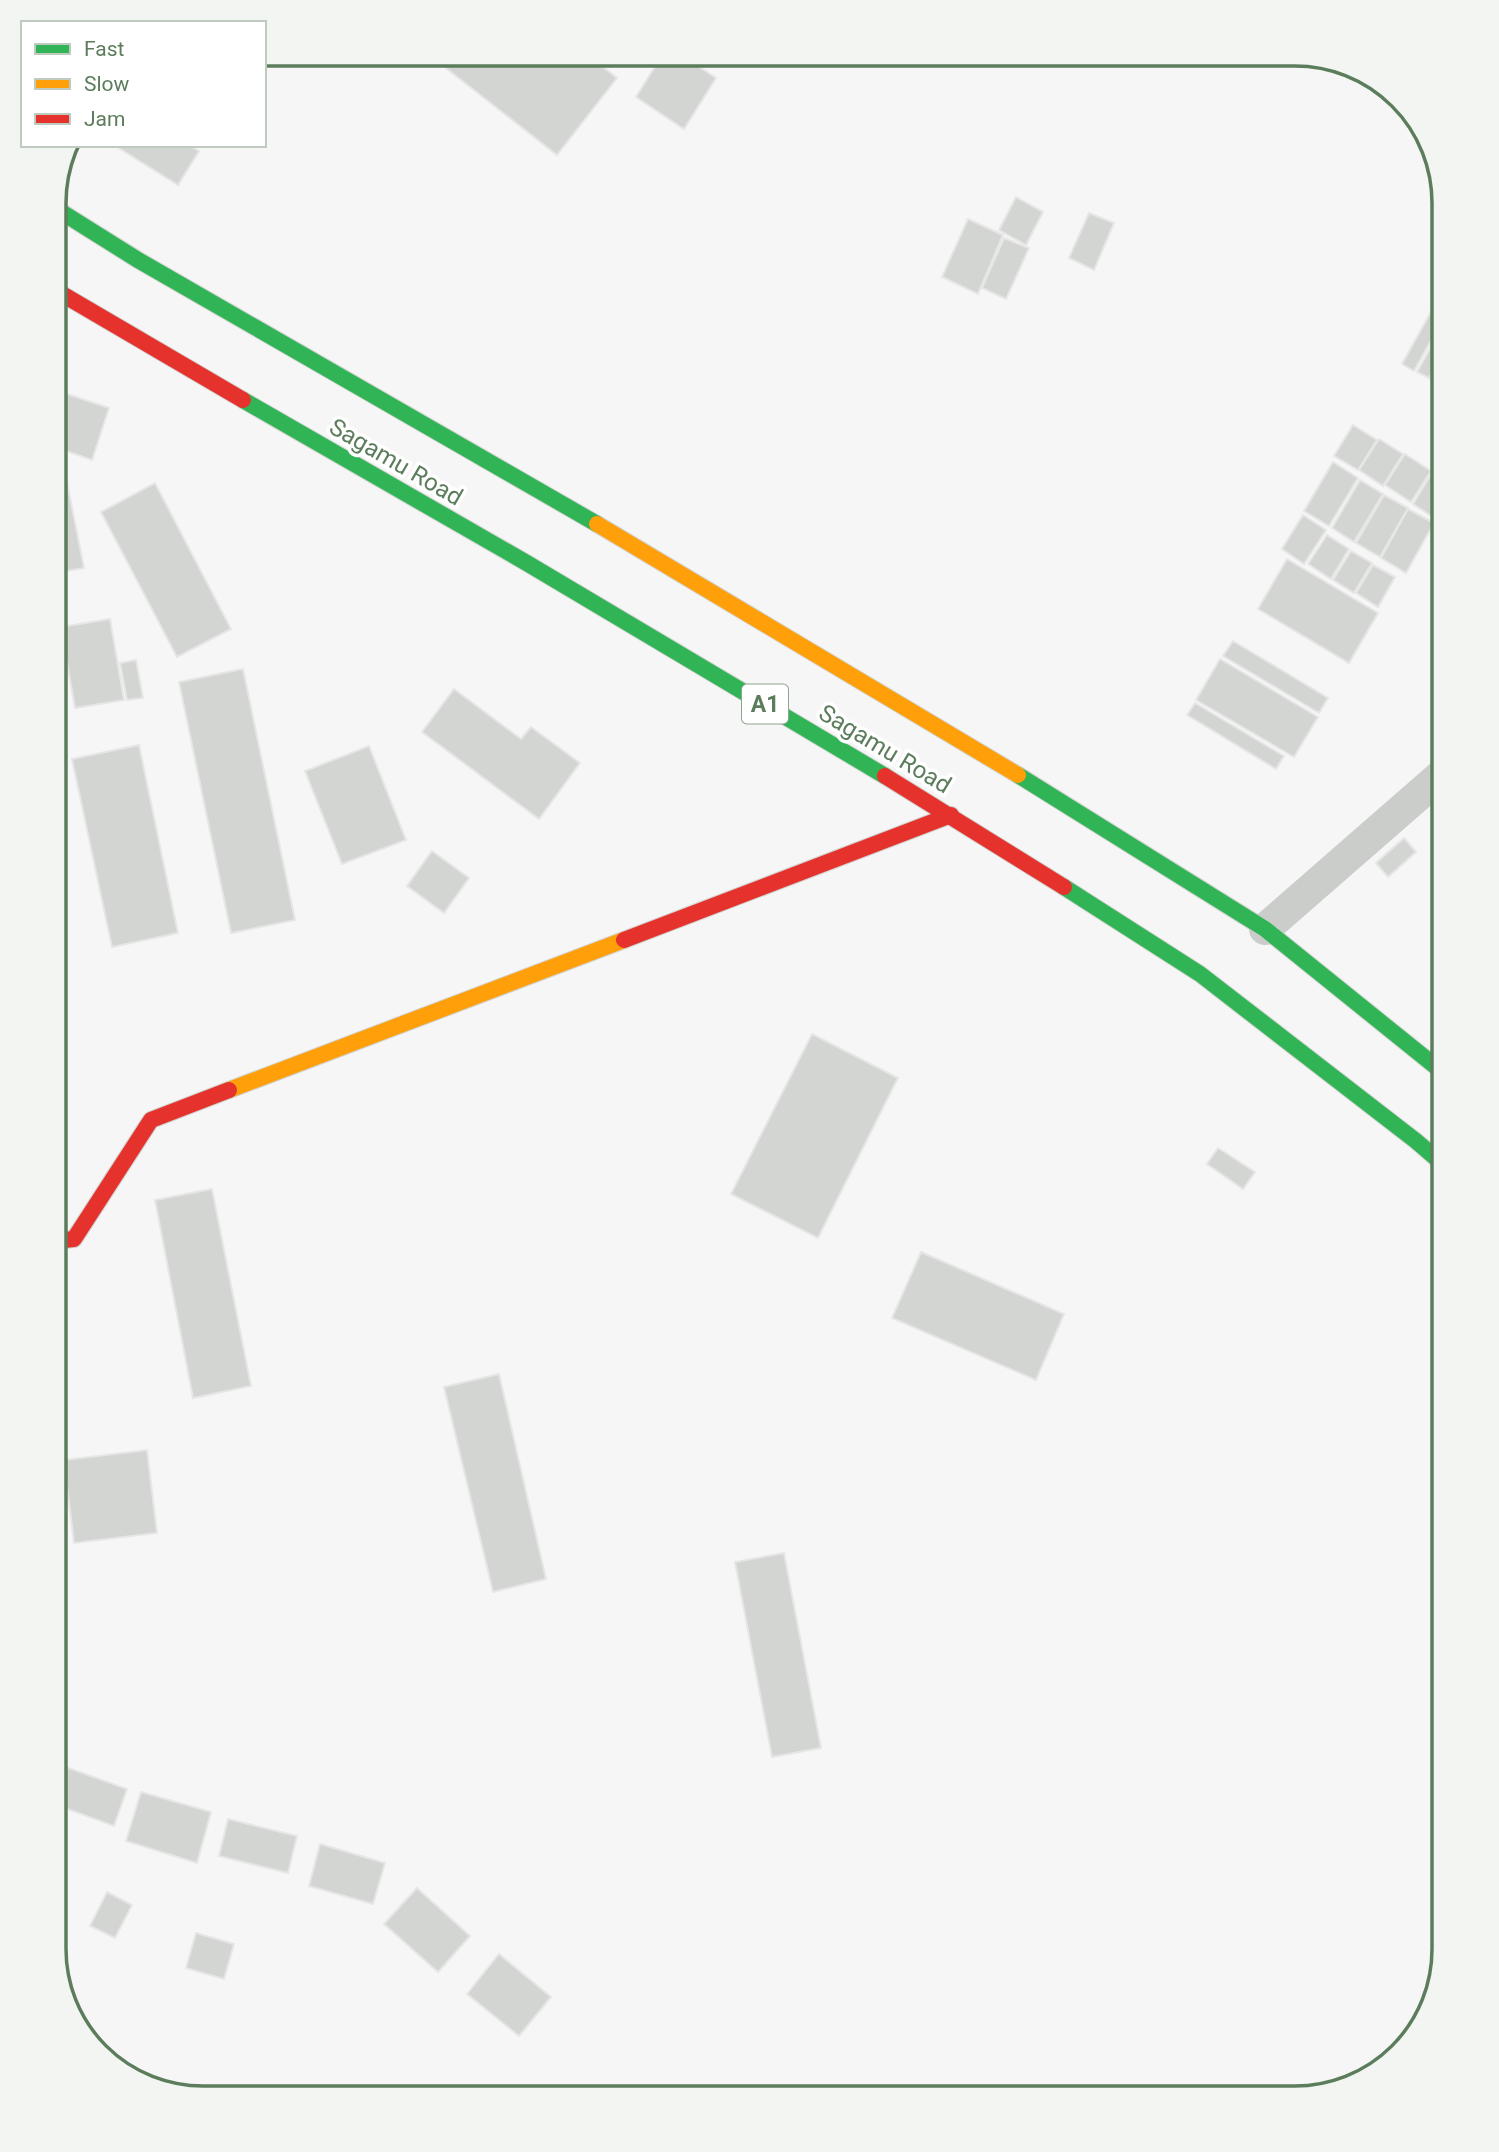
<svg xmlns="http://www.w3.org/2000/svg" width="1499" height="2152" font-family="Roboto,sans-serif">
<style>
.building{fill:#d3d5d2;stroke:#e6e6e6;stroke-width:2}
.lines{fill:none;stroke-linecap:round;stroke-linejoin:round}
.fast-casing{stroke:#d1d3d1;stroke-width:18}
.slow-casing{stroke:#d1d3d1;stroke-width:18}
.jam-casing{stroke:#d1d3d1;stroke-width:18}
.street{stroke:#cbcdcb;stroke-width:32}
.fast{stroke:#30b455;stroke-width:16}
.slow{stroke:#ff9f0a;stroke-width:16}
.jam{stroke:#e5322d;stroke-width:16}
.labels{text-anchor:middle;stroke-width:7;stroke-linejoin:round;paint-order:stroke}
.shield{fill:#fff;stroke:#8da48d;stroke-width:2}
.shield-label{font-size:23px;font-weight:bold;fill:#5c7d5c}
.street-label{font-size:24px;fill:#5c7d5c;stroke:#fff}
.rim{fill:none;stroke:#5c7d5c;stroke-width:3.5}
</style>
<rect width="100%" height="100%" fill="#f7f6f6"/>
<g class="building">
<polygon points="428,54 587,54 617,78 557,155"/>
<polygon points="663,54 680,54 716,78 684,129 636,97"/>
<polygon points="114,145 189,145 199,151 178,185"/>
<polygon points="1016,197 1043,212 1026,245 999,230"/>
<polygon points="1089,213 1114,223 1094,270 1069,258"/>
<polygon points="968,219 1003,235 978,294 942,277"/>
<polygon points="1004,238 1029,248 1006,299 982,288"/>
<polygon points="1431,312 1443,319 1414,371 1402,364"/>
<polygon points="1445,322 1445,348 1429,378 1417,372"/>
<polygon points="1445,351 1445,384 1444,386 1429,378"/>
<polygon points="55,390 109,408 92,460 55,447"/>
<polygon points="1353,425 1377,440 1358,470 1334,456"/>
<polygon points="1379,439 1403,454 1383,486 1359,470"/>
<polygon points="1405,454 1431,471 1411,502 1385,485"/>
<polygon points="1333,462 1358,478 1329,526 1304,511"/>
<polygon points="1433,471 1445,478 1445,505 1436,519 1413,504"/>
<polygon points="65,472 84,568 55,573 55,474"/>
<polygon points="1360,480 1383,494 1354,542 1332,528"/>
<polygon points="155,483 231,629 177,657 101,512"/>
<polygon points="1384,495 1408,508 1380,557 1356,543"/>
<polygon points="1408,509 1434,523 1406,573 1381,558"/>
<polygon points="1303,515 1326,530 1304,564 1282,549"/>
<polygon points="1327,535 1349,549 1331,579 1308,564"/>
<polygon points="1351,551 1372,563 1354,593 1333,580"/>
<polygon points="1287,559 1378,613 1349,663 1258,609"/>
<polygon points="1373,565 1395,577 1378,607 1356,593"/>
<polygon points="110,619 124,700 75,708 61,627"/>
<polygon points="1233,641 1328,698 1319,713 1223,656"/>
<polygon points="1220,659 1318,717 1294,757 1196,700"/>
<polygon points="136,660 143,698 127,700 120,663"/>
<polygon points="243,669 295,920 231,933 179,682"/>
<polygon points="454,689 521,739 531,727 580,763 539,819 422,732"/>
<polygon points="1195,703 1284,756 1276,769 1187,715"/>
<polygon points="139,745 178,933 112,947 72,759"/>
<polygon points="369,746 406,840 342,864 305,771"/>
<polygon points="1404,838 1416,852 1388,877 1376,863"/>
<polygon points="432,851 469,878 444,913 407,886"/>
<polygon points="812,1034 898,1078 818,1238 731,1194"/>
<polygon points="1218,1148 1255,1172 1243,1189 1207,1164"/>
<polygon points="212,1189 251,1386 193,1398 155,1200"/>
<polygon points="921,1252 1064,1314 1036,1380 892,1318"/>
<polygon points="499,1374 546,1579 493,1592 444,1387"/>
<polygon points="147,1450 157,1533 74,1543 64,1460"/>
<polygon points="784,1553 821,1748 772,1757 735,1562"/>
<polygon points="60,1765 127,1789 114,1826 54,1804 54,1781"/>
<polygon points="141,1792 211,1812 197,1863 126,1841"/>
<polygon points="228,1819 297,1836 288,1873 219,1856"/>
<polygon points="320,1844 385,1863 373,1904 309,1886"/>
<polygon points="417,1888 470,1936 438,1972 384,1924"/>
<polygon points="107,1892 132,1905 115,1938 90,1926"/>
<polygon points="196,1933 234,1944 224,1979 186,1968"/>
<polygon points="499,1954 551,1997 519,2036 467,1994"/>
</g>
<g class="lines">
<g class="fast-casing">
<g id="fast">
<polyline points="55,208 138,260 597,524"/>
<polyline points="243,400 525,562 885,776"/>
<polyline points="1018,775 1265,929 1445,1074"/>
<polyline points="1064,887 1200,974 1416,1141 1445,1166"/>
</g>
</g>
<g class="slow-casing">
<g id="slow">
<polyline points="597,524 1018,775"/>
<polyline points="229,1090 624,940"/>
</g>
</g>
<g class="jam-casing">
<g id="jam">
<polyline points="55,290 243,400"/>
<polyline points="885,776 1064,887"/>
<polyline points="624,940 951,815"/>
<polyline points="54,1241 74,1239 151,1120 229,1090"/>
</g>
</g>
<polyline class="street" points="1265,929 1445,772"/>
<use href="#fast" class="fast"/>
<use href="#slow" class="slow"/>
<use href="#jam" class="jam"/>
</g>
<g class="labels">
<rect class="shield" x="742" y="684.5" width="46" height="39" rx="5"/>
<g class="shield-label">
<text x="765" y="712">A1</text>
</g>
<g class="street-label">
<text transform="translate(396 462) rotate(30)" y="8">Sagamu Road</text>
<text transform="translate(885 749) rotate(31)" y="8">Sagamu Road</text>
</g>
</g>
<path d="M0 0H1499V2152H0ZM203 66H1295A137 137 0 0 1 1432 203V1949A137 137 0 0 1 1295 2086H203A137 137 0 0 1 66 1949V203A137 137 0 0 1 203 66Z" fill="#f2f5f2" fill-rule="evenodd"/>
<path class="rim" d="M203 66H1295A137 137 0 0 1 1432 203V1949A137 137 0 0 1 1295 2086H203A137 137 0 0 1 66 1949V203A137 137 0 0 1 203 66Z"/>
<rect x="21" y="21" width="245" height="126" fill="#ffffff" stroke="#becbbe" stroke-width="2"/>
<rect x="35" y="44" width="35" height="10" fill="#30b455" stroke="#becbbe" stroke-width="2"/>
<text x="84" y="56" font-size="21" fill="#5c7d5c">Fast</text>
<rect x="35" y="79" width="35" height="10" fill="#ff9f0a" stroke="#becbbe" stroke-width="2"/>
<text x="84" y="91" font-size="21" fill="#5c7d5c">Slow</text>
<rect x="35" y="114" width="35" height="10" fill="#e5322d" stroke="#becbbe" stroke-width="2"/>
<text x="84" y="126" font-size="21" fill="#5c7d5c">Jam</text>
</svg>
